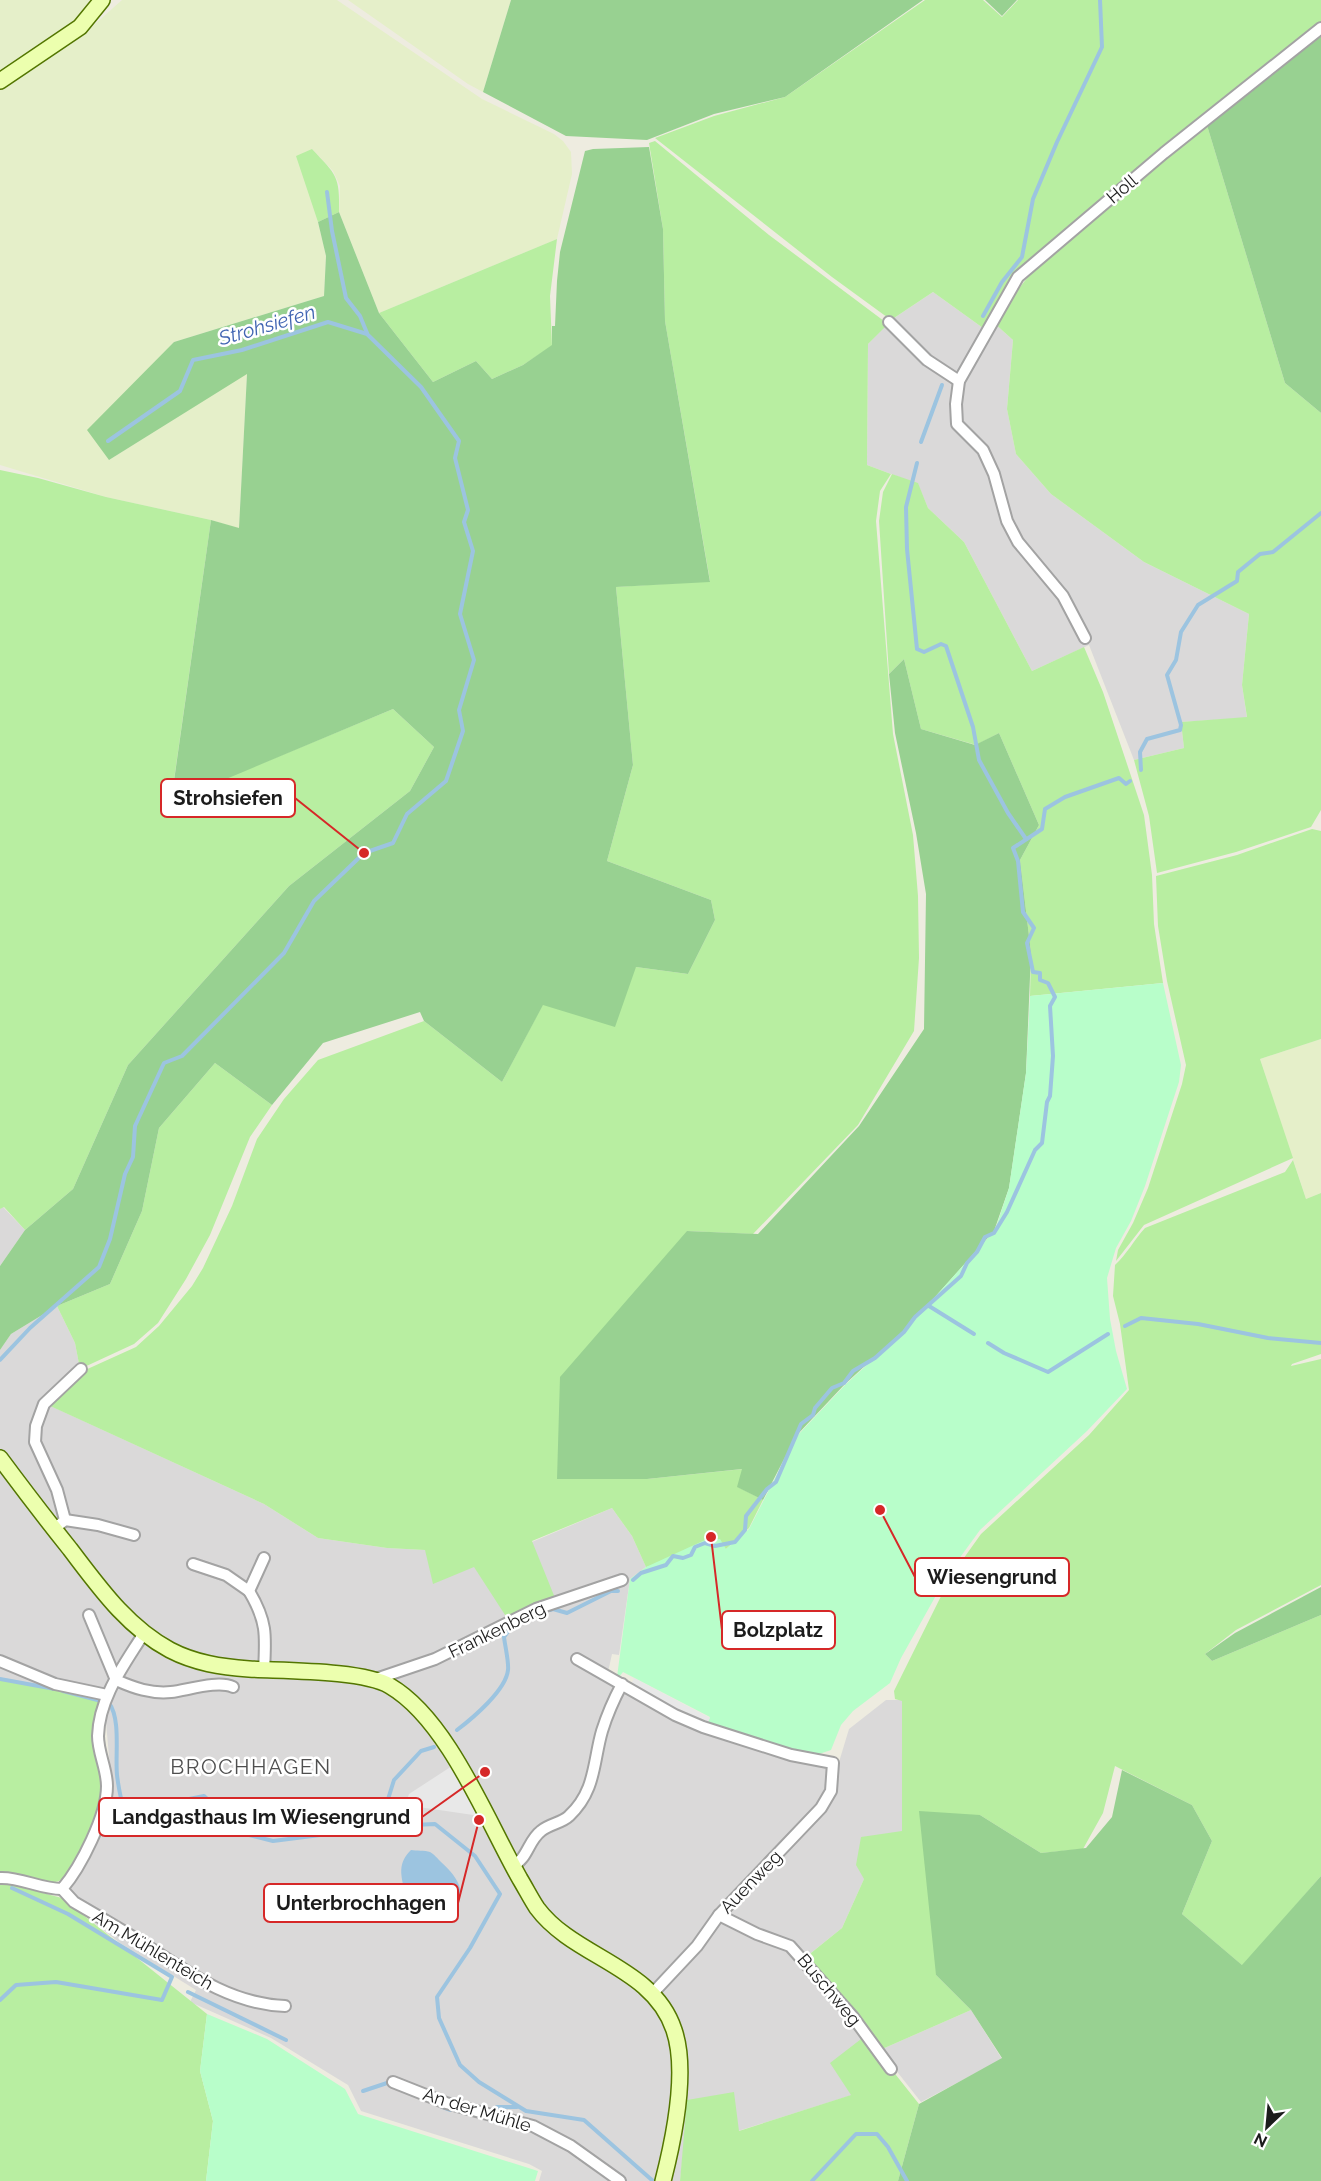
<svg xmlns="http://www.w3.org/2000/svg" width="1321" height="2181" font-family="Raleway,sans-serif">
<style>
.residential{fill:#dad9d9}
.farmland{fill:#e5efc9}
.grass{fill:#b8eea1}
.forest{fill:#98d191}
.park{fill:#b8feca}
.parking{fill:#e8e8e8}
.water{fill:#9cc4e0}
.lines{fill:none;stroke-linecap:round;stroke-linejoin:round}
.stream{stroke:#9cc4e0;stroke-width:4}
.street-casing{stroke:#a3a3a3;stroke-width:14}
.secondary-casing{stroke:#537600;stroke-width:18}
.street{stroke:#fff;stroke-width:10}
.secondary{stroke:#ecffae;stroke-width:15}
.labels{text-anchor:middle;stroke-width:5;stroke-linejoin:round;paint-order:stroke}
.street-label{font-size:18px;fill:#1c1c1c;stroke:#fff}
.water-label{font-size:20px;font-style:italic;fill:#4165b2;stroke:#fff}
.quarter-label{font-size:21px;letter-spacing:1.5px;fill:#4f4f4f;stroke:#fff}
.leader{fill:none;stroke:#d62828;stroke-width:2}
.callout-dot{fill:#d62828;stroke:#fff;stroke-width:2}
.callout{fill:#fff;stroke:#d62828;stroke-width:2}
.callout-label{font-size:20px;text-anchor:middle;font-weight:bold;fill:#1c1c1c}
</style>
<rect width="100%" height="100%" fill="#eeece0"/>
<g class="residential">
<polygon points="933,292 983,328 988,330 993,322 1013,340 1007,409 1016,454 1051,494 1144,562 1249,614 1242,685 1247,718 1181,722 1184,748 1134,760 1089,645 1032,671 964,542 928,508 918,484 867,465 868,344 891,320"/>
<polygon points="3,1207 25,1230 0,1266 0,1209"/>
<polygon points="57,1306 75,1343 80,1369 44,1403 264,1504 318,1538 387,1548 425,1550 532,1542 612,1508 632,1536 646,1567 630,1579 619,1655 612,1654 606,1681 745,1746 792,1761 826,1766 839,1762 849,1729 886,1700 902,1700 902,1831 864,1879 842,1928 802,1960 865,2036 852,2095 738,2131 683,2154 680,2181 539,2181 542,2171 529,2164 361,2111 348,2085 271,2038 190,2002 196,1990 120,1943 62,1898 74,1879 111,1779 105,1711 110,1698 0,1679 0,1350 11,1334"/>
<polygon points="971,2010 1002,2059 921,2102 880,2050"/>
</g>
<g class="farmland">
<polygon points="0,0 90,0 74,22 0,75"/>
<polygon points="122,0 337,0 482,99 554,134 563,141 571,152 572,174 557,239 379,313 339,212 340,186 333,171 312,149 318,222 326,256 324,296 174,342 109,460 247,373 239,529 211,520 106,497 0,465 0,89 86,32"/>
<polygon points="348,0 511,0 483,92 468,84"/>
<polygon points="1321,1039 1321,1193 1306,1199 1260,1059"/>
</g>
<g class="grass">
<polygon points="925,0 983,0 1002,17 1018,0 1321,0 1321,22 1207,112 1015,272 983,328 933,292 891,320 832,277 655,138 714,116 785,97"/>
<polygon points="1206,122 1285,383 1321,413 1321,810 1311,827 1236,852 1157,873 1149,816 1134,760 1184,748 1181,722 1247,717 1242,685 1249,614 1144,562 1051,494 1016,454 1007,409 1013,340 993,322 1031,273"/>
<polygon points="655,141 769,235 888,324 868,344 867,465 891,474 880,491 876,521 893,734 913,835 918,896 919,958 914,1031 858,1125 753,1234 687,1231 647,1479 743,1469 738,1487 763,1500 749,1528 725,1550 646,1567 632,1536 612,1508 532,1541 555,1598 507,1618 474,1567 433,1584 425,1550 387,1548 318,1538 264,1504 48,1405 83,1371 136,1347 159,1326 192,1286 203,1268 232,1206 257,1139 284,1099 318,1060 424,1021 502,1082 543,1004 636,967 688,974 715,920 711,900 607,861 633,765 616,587 710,581 665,321 663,229 649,143"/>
<path d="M 312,149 C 336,175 340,175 339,212 L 318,222 L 296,156 Z"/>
<polygon points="557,239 550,296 552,346 523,365 492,379 476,361 433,382 379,313"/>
<polygon points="0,470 38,478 106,497 211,520 171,801 393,709 434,747 410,791 289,886 128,1065 73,1189 25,1230 4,1207 0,1209"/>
<polygon points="892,474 918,483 928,508 964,542 1032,671 1084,647 1103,692 1144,815 1152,875 1154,924 1163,983 1030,996 1031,953 1020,860 1039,825 999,733 976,745 921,729 904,659 889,674 879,521 883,492"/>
<polygon points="1312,829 1321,831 1321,1039 1260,1059 1293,1158 1144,1225 1116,1261 1118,1250 1133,1223 1148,1188 1182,1084 1186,1065 1167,981 1158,926 1156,876 1237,855"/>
<polygon points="215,1063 272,1105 250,1137 210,1235 186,1279 158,1323 134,1344 80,1369 75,1343 57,1306 110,1284 142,1211 159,1128"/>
<path d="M 1293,1160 L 1306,1199 L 1321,1193 L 1321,1354 L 1292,1364 L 1291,1366 L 1321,1359 L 1321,1585 L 1236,1630 L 1205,1654 L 1212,1661 L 1321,1615 L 1321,1876 L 1243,1966 L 1182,1914 L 1212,1841 L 1192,1805 L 1115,1766 L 1103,1813 L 1083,1849 L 1041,1853 L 980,1815 L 936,1975 L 971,2010 L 880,2050 L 806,1957 L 842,1928 L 864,1879 L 856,1865 L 861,1837 L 902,1831 L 902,1701 L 895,1699 L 894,1691 L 951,1576 L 981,1534 L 1089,1435 L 1129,1390 L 1120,1324 L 1113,1296 L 1115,1265 C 1127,1254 1134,1240 1145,1228 L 1285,1172 Z"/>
<polygon points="0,1680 102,1697 103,1802 83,1851 66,1876 59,1881 48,1884 0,1873"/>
<polygon points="5,1883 62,1898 207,2014 200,2071 213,2121 206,2181 0,2181 0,1884"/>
<polygon points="865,2036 919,2104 898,2181 680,2181 687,2100 734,2092 739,2131 851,2095 830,2063"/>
</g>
<g class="forest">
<polygon points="511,0 923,0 785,97 714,114 647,140 566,136 483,92"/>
<polygon points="985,0 1017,0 1002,16"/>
<polygon points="1321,34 1321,413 1285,383 1206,122"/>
<polygon points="649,147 663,229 665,321 710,582 616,587 633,765 607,861 711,900 715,920 688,974 636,967 615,1027 543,1005 502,1082 424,1021 420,1012 323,1043 272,1105 215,1063 159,1128 142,1211 110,1284 57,1306 11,1334 0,1350 0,1266 25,1230 73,1189 128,1065 289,886 410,791 434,747 393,709 171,802 211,520 239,528 247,374 109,460 87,430 174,342 324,296 326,256 318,222 339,212 379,313 433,382 476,361 492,379 523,365 552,345 552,326 555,326 557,281 560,252 585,151 593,149"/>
<polygon points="904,659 921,729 975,745 999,733 1039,825 1020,860 1031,953 1026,1073 1009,1188 994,1231 909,1326 845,1384 796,1436 763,1500 737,1487 742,1469 647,1479 557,1479 560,1377 687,1231 758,1234 859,1126 924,1029 926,894 916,833 895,733 889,674"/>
<polygon points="1321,1587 1321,1615 1212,1661 1205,1654 1235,1633"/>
<polygon points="1122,1770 1192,1805 1212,1841 1182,1914 1242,1965 1321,1876 1321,2181 898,2181 919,2104 1002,2058 971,2010 936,1975 919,1811 980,1815 1041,1853 1086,1848 1112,1817"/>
</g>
<g class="park">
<polygon points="1163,983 1181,1065 1179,1082 1145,1186 1131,1221 1116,1248 1107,1278 1110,1319 1116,1351 1127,1389 1087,1431 980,1530 948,1574 901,1658 890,1683 853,1711 841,1725 831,1750 816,1755 792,1750 707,1724 710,1717 623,1672 619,1677 617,1677 630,1579 646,1567 705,1540 720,1539 726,1549 749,1529 796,1437 845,1385 907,1328 995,1230 1009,1188 1026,1073 1030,996"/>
<polygon points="207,2014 267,2039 345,2089 358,2114 538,2171 535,2181 206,2181 213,2121 200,2071"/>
</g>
<g class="parking">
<polygon points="634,1678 710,1718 707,1724 677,1711 631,1685"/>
<polygon points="452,1766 480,1816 405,1805 409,1794"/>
</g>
<path class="water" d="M 411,1850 C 416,1851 425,1850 430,1852 C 434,1854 438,1859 441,1862 C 460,1879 471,1898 446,1916 C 434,1901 421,1892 403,1884 C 400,1870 400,1861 411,1850 Z"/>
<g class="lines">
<g class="stream">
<polyline points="327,192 332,231 346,298 360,316 367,333"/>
<polyline points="983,316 1002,282 1022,257 1033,199 1057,142 1102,47 1100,0"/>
<polyline points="921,442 942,385"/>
<polyline points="917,463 906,507 907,549 917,649 924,652 941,644 946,646 973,727 979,760 1008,813 1026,839"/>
<polyline points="1141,770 1140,752 1147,739 1180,730 1181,725 1167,675 1176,660 1181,632 1198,605 1237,581 1238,572 1260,554 1273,552 1321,513"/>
<polyline points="929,1306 974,1334"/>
<polyline points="1125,1326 1141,1318 1198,1324 1268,1338 1321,1343"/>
<polyline points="988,1343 1004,1353 1048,1372 1108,1334"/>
<polyline points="0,1360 30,1328 99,1267 110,1239 125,1174 133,1157 135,1126 164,1063 182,1056 284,953 314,901 364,853 393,843 407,814 446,781 463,731 459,710 474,660 460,614 473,551 464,522 468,510 455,458 459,441 421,387 367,334 328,322 242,350 193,360 180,391 108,441"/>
<polyline points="633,1580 641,1573 666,1565 673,1556 683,1558 691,1555 695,1547 705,1543 715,1546 735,1542 745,1530 746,1516 767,1489 776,1482 801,1424 813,1415 815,1408 832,1388 844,1383 853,1371 875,1358 904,1332 915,1317 961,1276 967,1263 977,1252 985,1237 994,1233 1007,1212 1035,1150 1042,1143 1047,1102 1050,1096 1053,1056 1050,1006 1055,997 1048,983 1040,980 1040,973 1033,972 1027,943 1034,928 1023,912 1018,861 1013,848 1042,829 1045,809 1065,797 1119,778 1126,784 1130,781"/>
<polyline points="550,1610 553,1609 567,1613 611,1591 618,1591"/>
<polyline points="0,1679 55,1689"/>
<path d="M 63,1691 L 109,1703 C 121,1719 115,1755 117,1775 C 118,1784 120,1794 122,1803 L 135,1810 L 204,1796 L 245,1834 L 273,1841 L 391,1826 L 435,1824 L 475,1856 L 500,1894 L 470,1948 L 437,1997 L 439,2018 L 460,2065 L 479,2082 L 526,2111 L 584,2120 L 653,2181"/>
<path d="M 457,1730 C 473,1718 506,1690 508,1670 C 509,1662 505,1646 504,1637 L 513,1625"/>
<polyline points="391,1826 384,1812 394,1780 421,1751 434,1747"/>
<polyline points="188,1992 286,2040"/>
<polyline points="0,2000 16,1985 56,1982 162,2000 172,1977 68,1914 12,1888"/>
<polyline points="363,2091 387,2083 391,2085"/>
<polyline points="442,2107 450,2110"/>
<polyline points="497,2107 517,2107"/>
<polyline points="812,2181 856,2134 877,2134 888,2147 907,2181"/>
</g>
<g class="street-casing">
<g id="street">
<polyline points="889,322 927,360 959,381"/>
<polyline points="1085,638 1063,596 1018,542 1007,521 994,474 983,450 957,424 956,404 959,381 1018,277 1164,153 1321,28"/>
<polyline points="65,1520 98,1525 134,1535"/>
<polyline points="54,1529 65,1520 57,1490 35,1442 36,1426 44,1404 81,1369"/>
<path d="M 264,1558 L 249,1591 C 267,1621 266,1635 264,1670"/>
<polyline points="193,1564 226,1575 249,1591"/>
<path d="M 89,1615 L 116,1680 C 134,1688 151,1694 171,1692 C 188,1690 218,1680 233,1687"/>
<polyline points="577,1659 675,1715 703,1727 791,1755 833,1763 831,1791 821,1808 719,1915 697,1946 652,1994"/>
<polyline points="0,1661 55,1684 107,1695"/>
<polyline points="373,1680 435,1659 536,1609 622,1580"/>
<path d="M 513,1866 C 528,1858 528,1841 541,1831 C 549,1824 562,1823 569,1816 C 596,1791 593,1762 602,1731 C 607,1715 614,1699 622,1684"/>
<path d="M 0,1878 C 21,1877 40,1889 62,1889 C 81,1867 107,1815 107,1786 C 107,1769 98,1753 98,1736 C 99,1697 125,1664 144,1633"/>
<path d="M 62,1889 L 74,1902 C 96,1915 119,1928 141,1942 C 186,1971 229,2004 285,2006"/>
<polyline points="719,1915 757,1934 790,1946 853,2017 891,2069"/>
<polyline points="393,2082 446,2103 533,2126 571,2146 620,2181"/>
</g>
</g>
<g class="secondary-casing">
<g id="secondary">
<polyline points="0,81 80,27 102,0"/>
<path d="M 0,1458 C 23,1489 46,1519 70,1549 C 99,1587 127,1627 170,1650 C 195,1663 221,1667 249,1669 C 283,1671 363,1670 390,1686 C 448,1720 487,1821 520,1879 C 526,1889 531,1899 537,1908 C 574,1958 653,1966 674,2030 C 688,2071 674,2138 663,2181"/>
</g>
</g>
<use href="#street" class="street"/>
<use href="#secondary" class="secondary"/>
</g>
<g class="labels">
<g class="street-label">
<text transform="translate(1122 189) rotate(-40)" y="6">Holl</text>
<text transform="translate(497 1630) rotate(-26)" y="6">Frankenberg</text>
<text transform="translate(751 1882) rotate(-46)" y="6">Auenweg</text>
<text transform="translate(153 1950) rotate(31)" y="6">Am Mühlenteich</text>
<text transform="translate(829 1990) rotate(50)" y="6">Buschweg</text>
<text transform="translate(477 2110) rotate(17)" y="6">An der Mühle</text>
</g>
<g class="water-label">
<text transform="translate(267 325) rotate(-16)" y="7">Strohsiefen</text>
</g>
<g class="quarter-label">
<text x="251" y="1774">BROCHHAGEN</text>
</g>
</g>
<path class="leader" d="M364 853L295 798M880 1510L915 1577M711 1537L722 1630M485 1772L422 1817M479 1820L458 1903"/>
<g class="callout-dot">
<circle cx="364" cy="853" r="6"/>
<circle cx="880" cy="1510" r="6"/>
<circle cx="711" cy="1537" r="6"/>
<circle cx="485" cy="1772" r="6"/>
<circle cx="479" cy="1820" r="6"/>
</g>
<g class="callout">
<rect x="161" y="779" width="134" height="38" rx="6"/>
<rect x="915" y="1558" width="154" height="38" rx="6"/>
<rect x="722" y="1611" width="113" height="38" rx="6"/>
<rect x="99" y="1798" width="323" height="38" rx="6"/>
<rect x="264" y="1884" width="194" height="38" rx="6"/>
</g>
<g class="callout-label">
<text x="228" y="805">Strohsiefen</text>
<text x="992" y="1584">Wiesengrund</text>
<text x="778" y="1637">Bolzplatz</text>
<text x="261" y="1824">Landgasthaus Im Wiesengrund</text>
<text x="361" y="1910">Unterbrochhagen</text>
</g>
<g transform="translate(1267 2127) rotate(206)" stroke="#ffffff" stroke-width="4.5" paint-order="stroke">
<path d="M0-4.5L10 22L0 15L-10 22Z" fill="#1c1c1c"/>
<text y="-9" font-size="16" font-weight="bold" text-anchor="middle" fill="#1c1c1c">N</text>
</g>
</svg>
